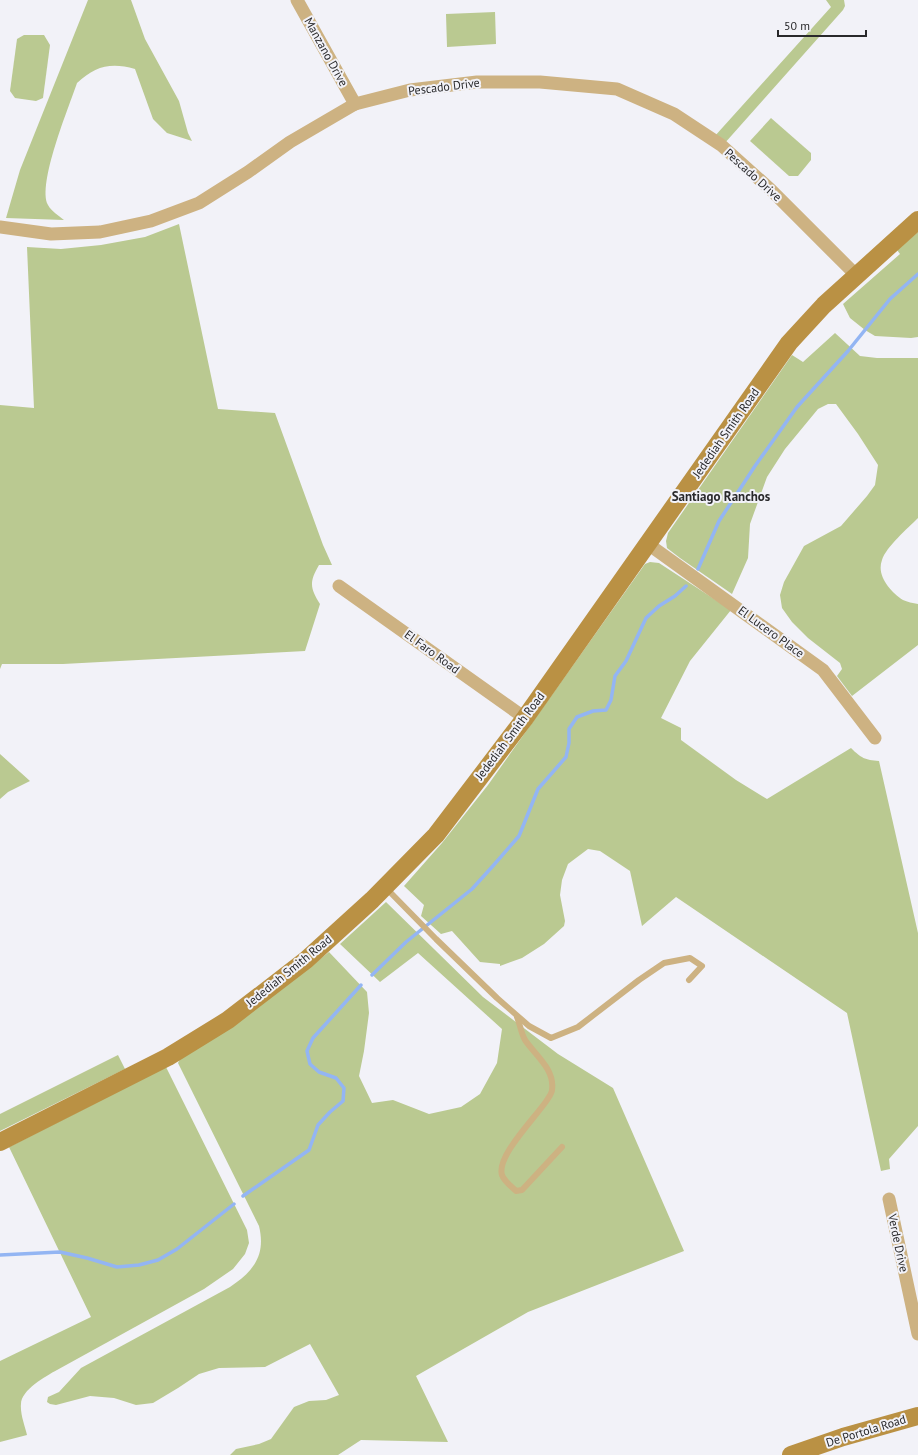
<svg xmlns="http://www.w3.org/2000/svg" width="918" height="1455" font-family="'PT Sans',sans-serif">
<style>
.green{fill:#bac991}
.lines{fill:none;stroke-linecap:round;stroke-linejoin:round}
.stream{stroke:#93b5f3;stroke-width:3.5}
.lane{stroke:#cdb282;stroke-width:6}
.street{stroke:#cdb282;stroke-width:13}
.secondary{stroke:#ba9144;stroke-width:18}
.labels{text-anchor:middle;stroke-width:4;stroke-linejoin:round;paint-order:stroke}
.street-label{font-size:12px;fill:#29292b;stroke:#f2f2f8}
.neighbourhood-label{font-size:13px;font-weight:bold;fill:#29292b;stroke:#f2f2f8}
</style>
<rect width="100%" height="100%" fill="#f2f2f8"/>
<g class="green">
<path d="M 88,0 L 131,0 L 145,39 L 179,101 L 188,133 L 192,141 L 167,133 L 153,119 L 135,69 C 111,62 95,66 77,83 C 69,107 37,184 48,205 C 51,211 59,216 64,220 L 6,218 L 20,170 Z"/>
<polygon points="826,0 844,0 845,6 843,10 724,144 714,137 831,7"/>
<polygon points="495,12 496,44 447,47 446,14"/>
<polygon points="24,35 44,35 50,45 43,98 36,101 15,98 10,91 17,39"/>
<polygon points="771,118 811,153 811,160 798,176 789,176 750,141"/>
<path d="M 179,224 L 218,409 L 275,413 L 323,545 L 332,565 L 319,565 C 309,582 310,588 320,604 L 305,651 L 63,664 L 2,664 L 0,669 L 0,405 L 34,408 L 27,247 L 61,249 L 101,245 L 145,237 Z"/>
<polygon points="918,232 918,337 911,338 875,336 865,330 850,318 843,304 900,254 897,250"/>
<path d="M 835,333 L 860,356 L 877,358 L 918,358 L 918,518 C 908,528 886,547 882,560 C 876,576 891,592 903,600 C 907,602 913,603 918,604 L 918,645 L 852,696 L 837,676 L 842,669 L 840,663 L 808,638 L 792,622 L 782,608 L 780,595 L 784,582 L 804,546 L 841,526 L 867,496 L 875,485 L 878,465 L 858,434 L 836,404 L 828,404 L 818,409 L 785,449 L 767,477 L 750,524 L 748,558 L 732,594 L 680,558 L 667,548 L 666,541 L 668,533 L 792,355 L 803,362 Z"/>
<path d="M 650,562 L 659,563 L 731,610 L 690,661 L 661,718 L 681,728 L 681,740 L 736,780 L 767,799 L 851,748 C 861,758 865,760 879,761 L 918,933 L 918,1126 L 889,1159 L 890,1169 L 881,1171 L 847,1013 L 676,897 L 642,926 L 630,871 L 600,851 L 588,849 L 568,864 L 562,880 L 560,895 L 565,921 L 564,926 L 544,944 L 522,958 L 500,966 L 500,964 L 480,962 L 452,931 L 441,934 L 421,916 L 424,905 L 404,886 L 442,843 L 488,785 L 645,564 Z"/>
<polygon points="0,754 30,781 8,792 0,799"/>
<path d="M 386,902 L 483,997 L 558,1054 L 613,1088 L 684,1251 L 528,1312 L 416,1376 L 448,1442 L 361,1440 L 338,1455 L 230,1455 L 236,1449 L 259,1444 L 271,1439 L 294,1407 L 309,1401 L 326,1400 L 339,1395 L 310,1344 L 265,1367 L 219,1368 L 199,1374 L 178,1388 L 153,1403 L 136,1405 L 114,1398 L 90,1396 L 56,1405 L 50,1404 L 47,1402 L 48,1397 L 59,1392 L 81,1368 L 230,1287 C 254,1271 266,1255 259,1226 L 178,1063 L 180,1059 L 235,1025 L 329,952 L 367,992 L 369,1013 L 364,1051 L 359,1076 L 372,1103 L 393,1100 L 429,1114 L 461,1107 L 480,1094 L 497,1063 L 502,1029 L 418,953 L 380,982 L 340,944 Z"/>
<polygon points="118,1055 125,1069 0,1131 0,1114"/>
<path d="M 166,1067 L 247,1230 L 249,1243 L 245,1254 L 233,1269 L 204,1289 L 57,1370 C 46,1376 21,1390 21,1404 C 20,1414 25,1426 27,1435 L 0,1442 L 0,1361 L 91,1317 L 9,1147 Z"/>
</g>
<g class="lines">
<g class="stream">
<polyline points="698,569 719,521 755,466 797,407 848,351 890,299 918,274"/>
<polyline points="372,975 406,942 472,889 492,867 519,836 538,789 566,757 569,743 569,729 577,717 593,711 606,710 611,700 615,676 626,661 646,618 659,606 675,596 686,586"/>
<polyline points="243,1196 309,1150 318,1125 330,1112 343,1101 344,1088 336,1078 319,1072 310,1064 307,1051 313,1038 361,985"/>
<polyline points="0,1255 60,1252 87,1258 117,1267 139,1265 158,1260 177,1249 234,1204"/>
</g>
<g class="lane">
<polyline points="386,888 436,939 497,998 529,1026 551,1038 578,1027 639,980 664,963 690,958 702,966 689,980"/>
<path d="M 517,1017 C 520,1024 521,1033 525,1040 C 535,1055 555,1069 552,1090 C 552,1093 549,1097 547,1100 C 537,1116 496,1156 502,1175 C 504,1181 511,1186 516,1191 L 522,1190 L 562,1147"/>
</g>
<g class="street">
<polyline points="297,0 355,104"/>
<polyline points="0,227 51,234 100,232 151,221 199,203 248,172 290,142 355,104 410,90 477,82 540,82 617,89 674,114 721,145 770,189 856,275"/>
<polyline points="648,544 823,670 875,738"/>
<polyline points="339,586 525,718"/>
<polyline points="889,1199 918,1334"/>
</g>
<g class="secondary">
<polyline points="0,1142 168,1057 228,1020 306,960 372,900 436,835 525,718 789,343 824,305 918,220"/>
<polyline points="791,1455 843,1437 918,1416"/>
</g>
</g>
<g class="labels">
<g class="street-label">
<text transform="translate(326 52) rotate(61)" y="4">Manzano Drive</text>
<text transform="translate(444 87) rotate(-7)" y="4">Pescado Drive</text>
<text transform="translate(753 175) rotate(42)" y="4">Pescado Drive</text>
<text transform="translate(726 433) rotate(-55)" y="4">Jedediah Smith Road</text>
<text transform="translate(771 632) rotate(36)" y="4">El Lucero Place</text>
<text transform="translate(432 652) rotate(36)" y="4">El Faro Road</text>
<text transform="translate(510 736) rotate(-53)" y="4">Jedediah Smith Road</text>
<text transform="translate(289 971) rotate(-39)" y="4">Jedediah Smith Road</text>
<text transform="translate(898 1243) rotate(78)" y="4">Verde Drive</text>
<text transform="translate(866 1431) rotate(-17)" y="4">De Portola Road</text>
</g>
<g class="neighbourhood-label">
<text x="721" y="501">Santiago Ranchos</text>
</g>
</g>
<path d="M778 30v6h88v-6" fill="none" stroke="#29292b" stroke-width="2"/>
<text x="784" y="30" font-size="12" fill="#29292b" stroke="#f2f2f8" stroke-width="3" paint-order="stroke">50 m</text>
</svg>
